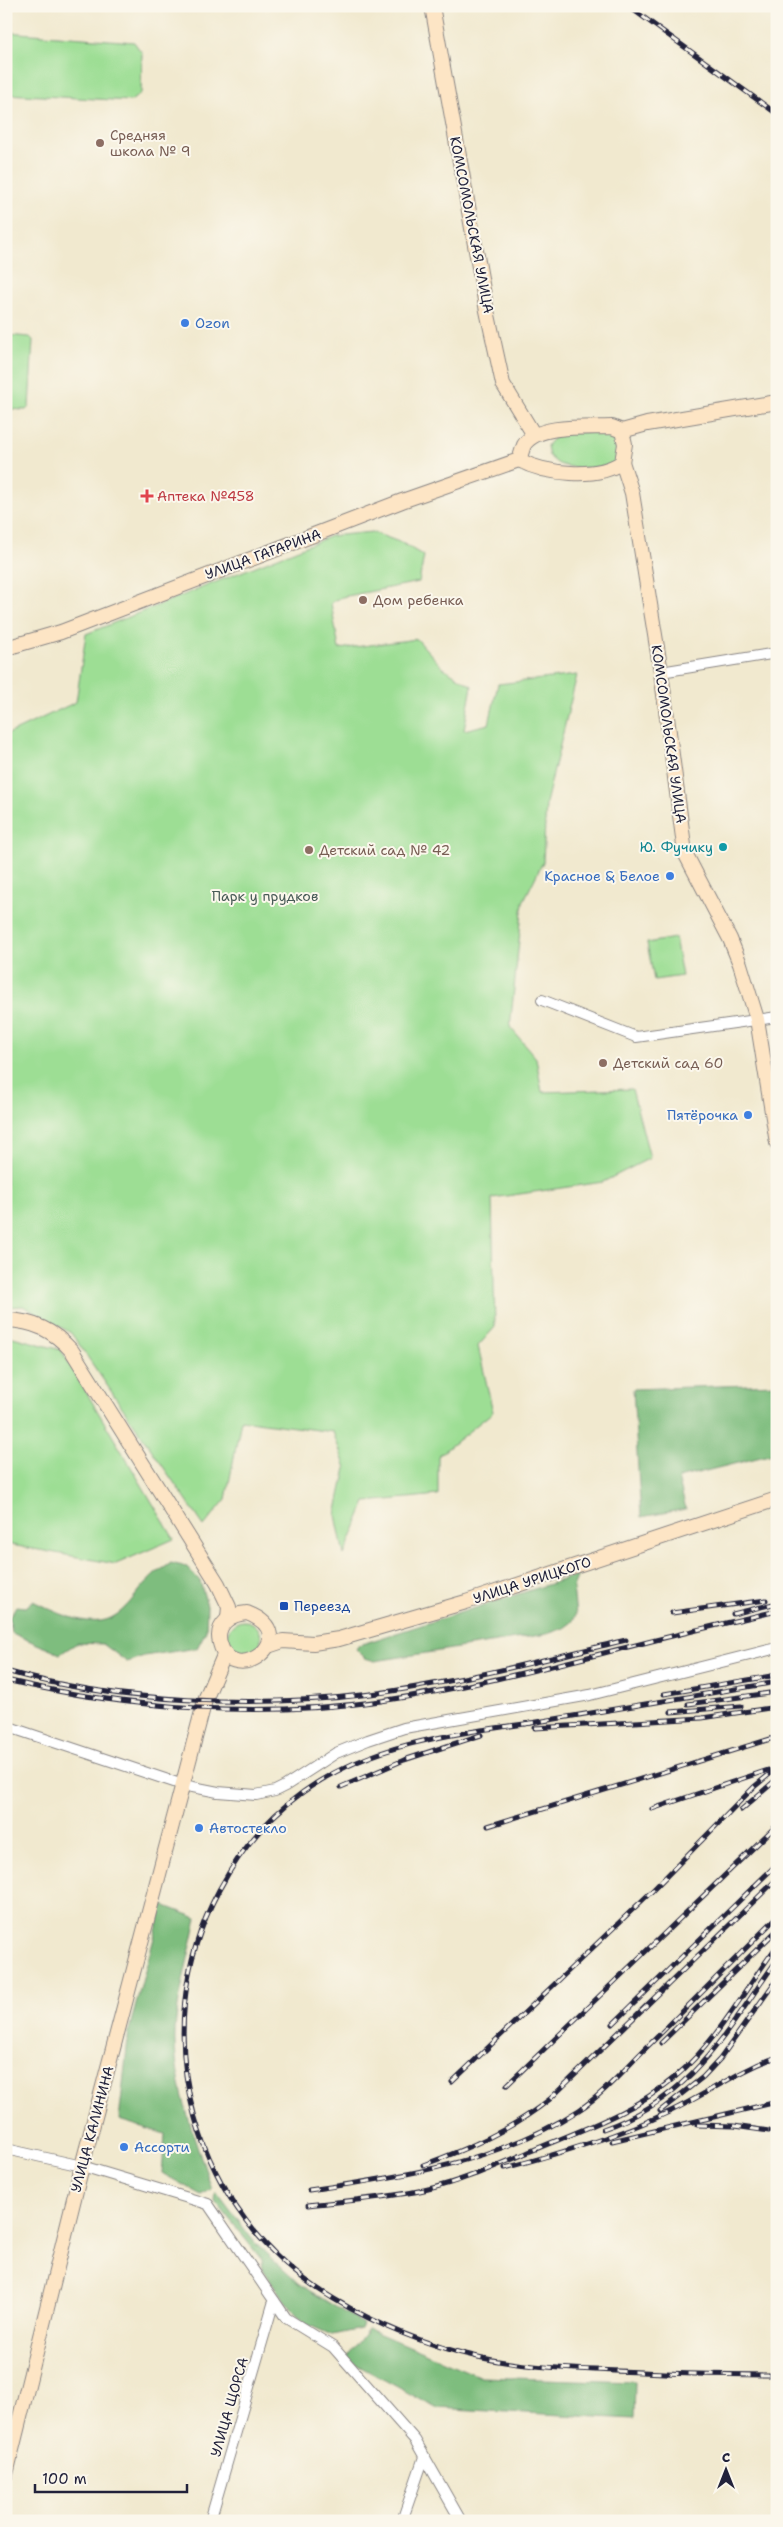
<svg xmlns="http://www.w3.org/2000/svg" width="783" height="2527" font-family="'Shantell Sans',sans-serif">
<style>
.green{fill:#9dde94;stroke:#608068}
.forest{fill:#7ebd7e;stroke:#50705c}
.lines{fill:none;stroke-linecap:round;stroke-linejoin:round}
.street-casing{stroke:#8a8685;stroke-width:12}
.secondary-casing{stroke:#8a8685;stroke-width:16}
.street{stroke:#fff;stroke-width:10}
.secondary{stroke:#fde5c5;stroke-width:14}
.rail-casing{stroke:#22223b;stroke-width:5}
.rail{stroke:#fbf7ec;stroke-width:3;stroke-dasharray:9;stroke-linecap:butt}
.education-dot{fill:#8d6e63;stroke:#fbf7ec;stroke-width:2}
.shop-dot{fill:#3f7fe0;stroke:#fbf7ec;stroke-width:2}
.health-dot{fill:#e0444e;stroke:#fbf7ec;stroke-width:2}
.culture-dot{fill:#0f9aa8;stroke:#fbf7ec;stroke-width:2}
.transit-dot{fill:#1a4fb4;stroke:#fbf7ec;stroke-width:2}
.labels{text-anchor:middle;stroke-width:4;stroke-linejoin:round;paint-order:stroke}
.education-label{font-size:14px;fill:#785e54;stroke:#fbf7ec;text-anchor:start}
.street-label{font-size:14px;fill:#22223b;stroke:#fbf7ec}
.shop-label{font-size:14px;fill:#366cbe;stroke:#fbf7ec;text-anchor:start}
.health-label{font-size:14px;fill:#be3a42;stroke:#fbf7ec;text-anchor:start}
.culture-label{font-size:14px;fill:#0d838f;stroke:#fbf7ec;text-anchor:end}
.park-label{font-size:14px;fill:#475a56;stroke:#fbf7ec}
.transit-label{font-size:14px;fill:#164399;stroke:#fbf7ec;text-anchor:start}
</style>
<rect width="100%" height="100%" fill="#fbf7ec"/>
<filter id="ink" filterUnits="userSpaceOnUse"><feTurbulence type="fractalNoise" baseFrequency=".02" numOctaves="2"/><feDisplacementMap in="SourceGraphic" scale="10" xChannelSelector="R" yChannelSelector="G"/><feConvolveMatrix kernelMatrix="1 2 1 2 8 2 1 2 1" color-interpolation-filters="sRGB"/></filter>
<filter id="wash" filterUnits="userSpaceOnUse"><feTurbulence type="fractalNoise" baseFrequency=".0096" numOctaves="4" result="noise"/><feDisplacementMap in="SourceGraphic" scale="20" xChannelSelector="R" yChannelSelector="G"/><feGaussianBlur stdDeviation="1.12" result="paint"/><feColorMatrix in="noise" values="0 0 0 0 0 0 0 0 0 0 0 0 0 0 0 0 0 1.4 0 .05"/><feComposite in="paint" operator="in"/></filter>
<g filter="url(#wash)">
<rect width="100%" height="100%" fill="#f1e9cf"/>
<g class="green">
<polygon points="6,32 134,42 142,53 141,93 131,101 6,94"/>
<polygon points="6,335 30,337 33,340 29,407 26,410 6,409"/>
<path d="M 605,432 L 618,441 C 619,448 621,454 616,461 C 610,469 572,469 562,465 C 557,464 553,459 549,456 L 547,446 C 556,428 588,433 605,432 Z"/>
<polygon points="372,532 402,543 424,556 419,582 342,597 331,603 339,649 417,639 442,667 472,686 464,730 489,724 498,684 577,675 546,803 543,862 523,902 510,1027 536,1058 542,1092 632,1089 650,1158 603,1182 492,1198 495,1327 478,1346 493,1412 438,1456 438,1495 366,1502 344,1555 336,1515 346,1468 333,1432 241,1420 226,1499 204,1526 71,1333 23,1306 6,1307 6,735 76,702 86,634 331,536"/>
<polygon points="675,938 682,976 654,980 647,943"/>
<polygon points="13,1337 61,1350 174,1539 116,1564 6,1544 6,1338"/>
<circle cx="244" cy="1638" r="17"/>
</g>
<g class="forest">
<polygon points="777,1384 777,1453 678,1478 686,1509 641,1517 633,1389"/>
<path d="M 171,1563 L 187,1567 L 200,1581 L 207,1606 L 206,1631 L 197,1648 L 144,1656 L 127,1662 L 103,1644 L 77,1643 L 60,1654 L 12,1633 L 9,1618 L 16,1606 L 26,1607 L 33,1601 C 53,1611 88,1629 111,1618 C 128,1610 138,1589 152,1577 C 157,1571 165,1568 171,1563 Z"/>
<polygon points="578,1575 573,1587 576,1615 572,1622 564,1628 547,1634 375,1661 365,1658 356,1649 359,1645"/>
<path d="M 163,1905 L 197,1918 C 190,1951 181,1985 176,2019 C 169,2073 195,2139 212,2189 L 201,2195 L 162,2173 L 165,2134 L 119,2120 L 129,2030 Z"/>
<polygon points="216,2191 255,2243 299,2284 363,2324 361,2329 332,2335 304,2323 281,2296 263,2269 262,2260 215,2201"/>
<polygon points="368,2329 481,2377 635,2382 634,2419 436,2408 346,2359"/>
</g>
</g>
<g filter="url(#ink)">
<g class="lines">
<g class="street-casing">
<g id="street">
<polyline points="661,672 777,653"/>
<polyline points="542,1000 636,1037 777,1017"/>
<polyline points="6,1726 183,1785 218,1792 256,1795 275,1791 285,1786 336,1753 368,1740 404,1728 590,1695 777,1648"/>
<polyline points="6,2149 82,2166 208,2204 286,2318 333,2347 415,2440 461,2521"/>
<polyline points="210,2521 274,2301"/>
<polyline points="402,2521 424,2457"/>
</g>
</g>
<g class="secondary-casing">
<g id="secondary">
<polyline points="432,6 486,306 503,384 534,435"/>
<path d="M 612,427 L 622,431 L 625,444 L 622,462 C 597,480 545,474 519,460 C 521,455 522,450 524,445 C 537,423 590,428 612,427 Z"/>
<polyline points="622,431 647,424 777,402"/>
<polyline points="622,462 632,493 661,672 685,853 730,939 740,964 757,1019 777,1143"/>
<polyline points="6,648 61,632 402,501 519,460"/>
<path d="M 6,1320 C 34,1321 53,1330 72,1351 L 218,1584 L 229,1607 L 228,1618"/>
<path d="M 247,1613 C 307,1636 232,1690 220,1643 C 215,1624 231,1614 247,1613 Z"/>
<polyline points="268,1646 283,1641 313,1643 339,1639 466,1602 777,1499"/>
<polyline points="6,2474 82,2166 205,1700 225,1653"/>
</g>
</g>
<use href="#street" class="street"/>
<use href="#secondary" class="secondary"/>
<g class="rail-casing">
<g id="rail">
<polyline points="628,6 777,114"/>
<polyline points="672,1613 766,1600"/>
<polyline points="733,1614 777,1603"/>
<path d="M 6,1671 C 117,1703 257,1708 371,1694 C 457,1683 542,1660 626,1640"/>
<path d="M 6,1680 C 128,1709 257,1718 381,1701 C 463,1689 544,1668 624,1648 C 674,1635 726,1623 777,1611"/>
<polyline points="664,1694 777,1675"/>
<polyline points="688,1704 777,1692"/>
<polyline points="671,1712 741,1706"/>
<path d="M 531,1723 C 451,1734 370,1744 303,1792 C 268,1817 239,1852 219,1890 C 142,2033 193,2216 334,2299 C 377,2325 429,2346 478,2357 C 517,2366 555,2368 595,2370 C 655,2373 716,2375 777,2375"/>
<polyline points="525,1724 777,1682"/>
<polyline points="535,1728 702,1718 777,1707"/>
<polyline points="341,1787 404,1760 481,1735"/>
<polyline points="652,1809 768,1770"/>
<polyline points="741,1810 777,1779"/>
<polyline points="488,1826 777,1737"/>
<polyline points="613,2024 777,1864"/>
<polyline points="661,2043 777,1930"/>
<polyline points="452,2082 650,1893 754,1787 777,1768"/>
<polyline points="507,2085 777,1825"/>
<polyline points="660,2111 703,2077 720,2059 777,1979"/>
<polyline points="697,2125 734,2126 769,2131"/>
<path d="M 603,2129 C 693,2098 725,2033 777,1960"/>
<polyline points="612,2141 777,2102"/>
<path d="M 423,2165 C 470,2148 511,2130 550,2099 L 777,1879"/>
<path d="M 505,2168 C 561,2153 619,2136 671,2111 C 707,2094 739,2070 777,2057"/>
<path d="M 309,2190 C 402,2177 498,2162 579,2110 C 606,2092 628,2065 651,2043 C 693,2001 735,1959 777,1917"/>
<path d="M 308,2205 C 346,2201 386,2198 424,2190 C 461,2182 496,2166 531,2151 C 581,2130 633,2113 675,2077 C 717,2042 745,1989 777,1946"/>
</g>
</g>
<use href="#rail" class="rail"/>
</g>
</g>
<g class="education-dot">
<circle cx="100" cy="143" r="5"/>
<circle cx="363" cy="600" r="5"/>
<circle cx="309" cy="850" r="5"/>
<circle cx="603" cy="1063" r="5"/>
</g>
<g class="shop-dot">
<circle cx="185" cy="323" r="5"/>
<circle cx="670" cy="876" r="5"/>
<circle cx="748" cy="1115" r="5"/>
<circle cx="199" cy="1828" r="5"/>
<circle cx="124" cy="2147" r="5"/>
</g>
<path class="health-dot" d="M144.5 488.5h5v5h5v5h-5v5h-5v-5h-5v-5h5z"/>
<circle class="culture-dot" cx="723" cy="847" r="5"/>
<rect class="transit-dot" x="279" y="1601" width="10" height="10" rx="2.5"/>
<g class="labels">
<g class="education-label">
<text x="110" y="140">Средняя<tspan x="110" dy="16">школа № 9</tspan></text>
<text x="373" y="605">Дом ребенка</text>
<text x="319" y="855">Детский сад № 42</text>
<text x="613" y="1068">Детский сад 60</text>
</g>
<g class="street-label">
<text transform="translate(472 225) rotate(79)" y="5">КОМСОМОЛЬСКАЯ УЛИЦА</text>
<text transform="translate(263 554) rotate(-20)" y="5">УЛИЦА ГАГАРИНА</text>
<text transform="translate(669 734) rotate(82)" y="5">КОМСОМОЛЬСКАЯ УЛИЦА</text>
<text transform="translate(532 1580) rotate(-18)" y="5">УЛИЦА УРИЦКОГО</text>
<text transform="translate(92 2129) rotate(-75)" y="5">УЛИЦА КАЛИНИНА</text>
<text transform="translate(229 2407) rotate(-74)" y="5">УЛИЦА ЩОРСА</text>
</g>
<g class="shop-label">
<text x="195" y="328">Ozon</text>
<text x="660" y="881" text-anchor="end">Красное &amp; Белое</text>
<text x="738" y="1120" text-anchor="end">Пятёрочка</text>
<text x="209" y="1833">Автостекло</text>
<text x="134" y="2152">Ассорти</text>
</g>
<g class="health-label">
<text x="157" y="501">Аптека №458</text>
</g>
<g class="culture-label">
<text x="713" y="852">Ю. Фучику</text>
</g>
<g class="park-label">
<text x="265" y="901">Парк у прудков</text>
</g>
<g class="transit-label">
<text x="294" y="1611">Переезд</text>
</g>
</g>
<rect width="783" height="2527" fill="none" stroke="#fbf7ec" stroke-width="25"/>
<g transform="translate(726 2470)" stroke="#fbf7ec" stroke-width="4" paint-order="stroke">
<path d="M0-4L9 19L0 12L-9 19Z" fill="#22223b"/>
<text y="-8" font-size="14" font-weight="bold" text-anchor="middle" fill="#22223b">С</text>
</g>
<path d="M35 2484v8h152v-8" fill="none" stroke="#22223b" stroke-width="2.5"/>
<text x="42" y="2484" font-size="15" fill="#22223b" stroke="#fbf7ec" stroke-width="4" paint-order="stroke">100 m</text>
</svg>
